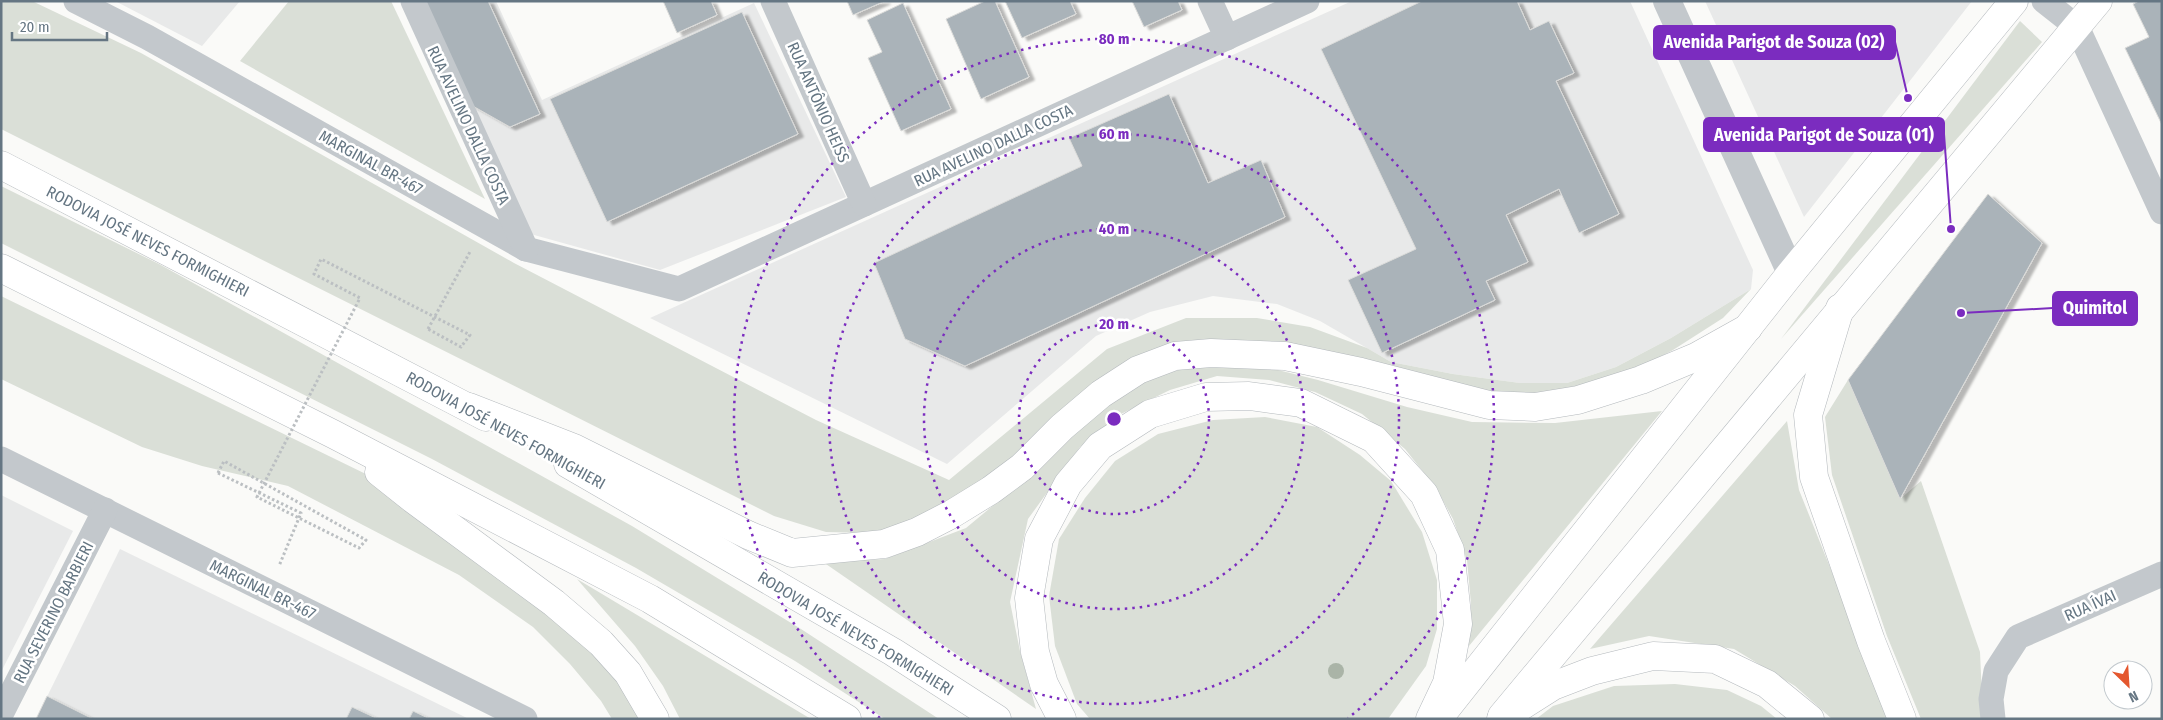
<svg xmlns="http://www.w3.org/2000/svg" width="2163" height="720" font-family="'Fira Sans Condensed',sans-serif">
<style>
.built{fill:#e8e9e9}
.green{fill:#dadfd7}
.building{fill:#aab3b9;stroke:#dcdcda;filter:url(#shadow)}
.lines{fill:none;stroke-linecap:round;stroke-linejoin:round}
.primary-casing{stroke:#b5babe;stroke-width:29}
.motorway-casing{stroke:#b4b9bd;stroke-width:29}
.path{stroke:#bbbfc2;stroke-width:3;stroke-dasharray:2.5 2.5;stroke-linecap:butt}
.minor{stroke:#c3c8cc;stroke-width:25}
.tertiary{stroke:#c3c8cc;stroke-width:28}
.primary{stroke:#fff;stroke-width:28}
.motorway{stroke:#fff;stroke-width:28}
.path-bridge{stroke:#bbbfc2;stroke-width:3;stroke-dasharray:2.5 2.5;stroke-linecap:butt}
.tree{fill:#aab4a7}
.ring{fill:none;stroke:#7b2cbf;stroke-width:2.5;stroke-dasharray:2.5 5}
.labels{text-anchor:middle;stroke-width:5;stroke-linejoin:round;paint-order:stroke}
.street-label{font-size:16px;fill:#657683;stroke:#fff}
.centre{fill:#7b2cbf;stroke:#fff;stroke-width:2.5}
.ring-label{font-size:15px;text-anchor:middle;font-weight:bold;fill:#7b2cbf;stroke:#fff;stroke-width:5;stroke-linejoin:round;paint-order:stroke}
.leader{fill:none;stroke:#7b2cbf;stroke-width:2}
.callout-dot{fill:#7b2cbf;stroke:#fff;stroke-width:2}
.callout{fill:#7b2cbf;stroke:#7b2cbf;stroke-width:2}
.callout-label{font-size:18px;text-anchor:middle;font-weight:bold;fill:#fff}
</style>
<defs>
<filter id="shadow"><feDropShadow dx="5.5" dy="3" stdDeviation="1" flood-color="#0004"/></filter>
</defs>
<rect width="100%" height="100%" fill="#fafaf8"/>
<g class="built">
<polygon points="115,1 240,1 202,46"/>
<polygon points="418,1 496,1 542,100 754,3 846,197 660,270 527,233"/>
<polygon points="1352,1 1630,1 1753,270 1751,289 1671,338 1616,367 1567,383 1520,383 1453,374 1391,362 1320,321 1277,304 1213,296 1150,312 1096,336 947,464 650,318"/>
<polygon points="1705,1 1972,1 1804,217"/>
<polygon points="1,495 73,531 1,672"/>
<polygon points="120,549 469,719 36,719"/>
</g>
<g class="green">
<polygon points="1,1 32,1 141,53 514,263 816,420 949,480 1107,349 1186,318 1257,318 1310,327 1367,348 1391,362 1453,374 1520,383 1567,383 1616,367 1671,338 1751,289 1723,318 1673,350 1616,380 1517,398 1288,349 1223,340 1178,347 1032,443 969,493 904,526 867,533 826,532 774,516 1,129"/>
<polygon points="289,1 391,1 485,199 240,61"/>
<polygon points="2020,21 2042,42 1781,339"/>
<polygon points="1,186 159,264 632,526 801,629 939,719 885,719 795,661 636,568 432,459 1,243"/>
<polygon points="1,296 372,477 601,656 642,719 612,719 601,701 570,664 533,627 459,575 288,486 202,466 142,447 1,379"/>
<polygon points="1213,362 1270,368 1318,380 1407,407 1472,422 1555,423 1662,411 1469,646 1471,604 1467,560 1453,519 1436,488 1405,449 1362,414 1315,392 1269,380 1217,376 1170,390 1121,414 1080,447 1028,519 1010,602 1020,651 1036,709 823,562 885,559 966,528 1007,494 1115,396 1161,374"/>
<polygon points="1848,380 1900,499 1921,481 1980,652 1983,719 1921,719 1887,636 1832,475 1825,417"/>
<polygon points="1265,417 1317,427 1360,455 1391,481 1422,532 1437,580 1437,629 1426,666 1388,719 1090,719 1077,704 1055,646 1049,596 1059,539 1085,498 1115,461 1158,434 1213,420"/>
<polygon points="1787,421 1799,490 1891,719 1832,719 1795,686 1734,649 1649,636 1590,649"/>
<polygon points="577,579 811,719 680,719 663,686 635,646"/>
<polygon points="1675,684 1727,690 1761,706 1777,719 1536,719 1553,706 1614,686"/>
</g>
<g class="building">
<polygon points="425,1 488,1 540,114 510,127 471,105"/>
<polygon points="663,1 711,1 717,15 677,33"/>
<polygon points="847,1 885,1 853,15"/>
<polygon points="985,1 995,1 1029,77 981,99 946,19"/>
<polygon points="1005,1 1070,1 1076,14 1022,38"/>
<polygon points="1132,1 1178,1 1182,10 1144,27"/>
<polygon points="1422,1 1517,1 1530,30 1549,21 1574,73 1556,81 1619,214 1579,233 1559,189 1506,215 1528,262 1486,281 1495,300 1382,353 1348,280 1416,249 1321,49"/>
<polygon points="2139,1 2162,1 2162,125 2125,48 2149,37 2133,4"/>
<polygon points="903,3 951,109 901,131 868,58 882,52 867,20"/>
<polygon points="742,12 798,134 607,222 550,99"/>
<polygon points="1169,94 1208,183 1261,160 1285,217 965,366 905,339 874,263 1082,166 1069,138"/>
<polygon points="1988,194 2042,243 1900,499 1848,380"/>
<polygon points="47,696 93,719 36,719"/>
<polygon points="352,707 378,719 346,719"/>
<polygon points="413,711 430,719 409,719"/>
</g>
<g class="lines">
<g class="primary-casing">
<g id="primary">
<polyline points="1502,716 2098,1"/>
<polyline points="1438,719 1791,273 2014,1"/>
</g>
</g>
<g class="motorway-casing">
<g id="motorway">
<polyline points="1,165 486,417"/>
<polyline points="1,268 333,434 650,599 847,719"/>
<polyline points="1840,308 1808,415 1814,477 1871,641 1902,719"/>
<polyline points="469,407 574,448 748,535 792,553 884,544 917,532 952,514 991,490 1022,467 1062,427 1101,394 1138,370 1175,356 1211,353 1285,356 1361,372 1489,405 1535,407 1578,400 1641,380 1696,357 1748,328"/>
<polyline points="568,464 893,652 997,719"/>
<polyline points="379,472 413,499 554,603 601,643 628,673 655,719"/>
<polyline points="1062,719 1044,684 1035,652 1029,598 1039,539 1068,484 1100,446 1150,414 1206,397 1249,396 1301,403 1374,439 1424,494 1450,550 1458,624 1447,683 1430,719"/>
<polyline points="1501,719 1553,686 1592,671 1653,656 1715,659 1767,684 1810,719"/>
</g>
</g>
<g class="path">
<polyline points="428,329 471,250"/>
<polyline points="218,473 301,513 279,566"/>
</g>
<g class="minor">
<polyline points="76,1 147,37 526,249 679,289 1307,1"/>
<polyline points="413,1 526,249"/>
<polyline points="773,1 864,204"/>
<polyline points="1210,1 1227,38"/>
<polyline points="2044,1 2077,27 2162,212"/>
<polyline points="1,459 525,719"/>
<polyline points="1,714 105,510"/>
<polyline points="1993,719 1991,699 1996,671 2018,637 2162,574"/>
</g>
<polyline class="tertiary" points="1667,1 1791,273"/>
<use href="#primary" class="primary"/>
<use href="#motorway" class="motorway"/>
<polyline class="path-bridge" points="218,473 224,461 366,540 359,548 257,497 360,298 314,274 321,259 470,335 461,347 428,329"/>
</g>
<circle class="tree" cx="1336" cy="671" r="8"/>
<g class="ring">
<circle cx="1114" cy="419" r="95"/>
<circle cx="1114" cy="419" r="190"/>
<circle cx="1114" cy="419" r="285"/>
<path d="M880 718A380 380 0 1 1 1348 718"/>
</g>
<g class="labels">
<g class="street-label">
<text transform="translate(819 102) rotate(66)" y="6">RUA ANTÔNIO HEISS</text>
<text transform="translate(469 125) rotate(65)" y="6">RUA AVELINO DALLA COSTA</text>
<text transform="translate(993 145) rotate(-25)" y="6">RUA AVELINO DALLA COSTA</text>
<text transform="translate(371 162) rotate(29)" y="6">MARGINAL BR-467</text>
<text transform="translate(148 241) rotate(27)" y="6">RODOVIA JOSÉ NEVES FORMIGHIERI</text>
<text transform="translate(506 430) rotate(29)" y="6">RODOVIA JOSÉ NEVES FORMIGHIERI</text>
<text transform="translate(263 589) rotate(26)" y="6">MARGINAL BR-467</text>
<text transform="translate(2090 605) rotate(-24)" y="6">RUA ÍVAI</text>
<text transform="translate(53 612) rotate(-63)" y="6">RUA SEVERINO BARBIERI</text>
<text transform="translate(856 633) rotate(31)" y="6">RODOVIA JOSÉ NEVES FORMIGHIERI</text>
</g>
</g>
<circle cx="1114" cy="419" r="8" class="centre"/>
<g class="ring-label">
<text x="1114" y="44">80 m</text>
<text x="1114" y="139">60 m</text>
<text x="1114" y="234">40 m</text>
<text x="1114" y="329">20 m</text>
</g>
<path class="leader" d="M1908 98L1895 42M1951 229L1944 134M1961 313L2053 308"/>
<g class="callout-dot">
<circle cx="1908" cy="98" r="5"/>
<circle cx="1951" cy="229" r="5"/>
<circle cx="1961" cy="313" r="5"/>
</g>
<g class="callout">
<rect x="1654" y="26" width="241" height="33" rx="5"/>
<rect x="1704" y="118" width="240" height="33" rx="5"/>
<rect x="2053" y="292" width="84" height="33" rx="5"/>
</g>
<g class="callout-label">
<text x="1774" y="48">Avenida Parigot de Souza (02)</text>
<text x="1824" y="141">Avenida Parigot de Souza (01)</text>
<text x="2095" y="314">Quimitol</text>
</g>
<rect width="2163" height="720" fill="none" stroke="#657683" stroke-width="5"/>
<g transform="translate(2128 685) rotate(155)"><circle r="24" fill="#ffffff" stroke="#c1c8cd"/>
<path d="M0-4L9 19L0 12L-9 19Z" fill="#e4572e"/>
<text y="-8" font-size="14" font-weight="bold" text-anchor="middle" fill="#657683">N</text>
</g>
<path d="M12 32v8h95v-8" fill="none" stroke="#657683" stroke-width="2.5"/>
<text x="20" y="32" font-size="15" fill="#657683" stroke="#ffffff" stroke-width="4" paint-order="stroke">20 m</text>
</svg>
